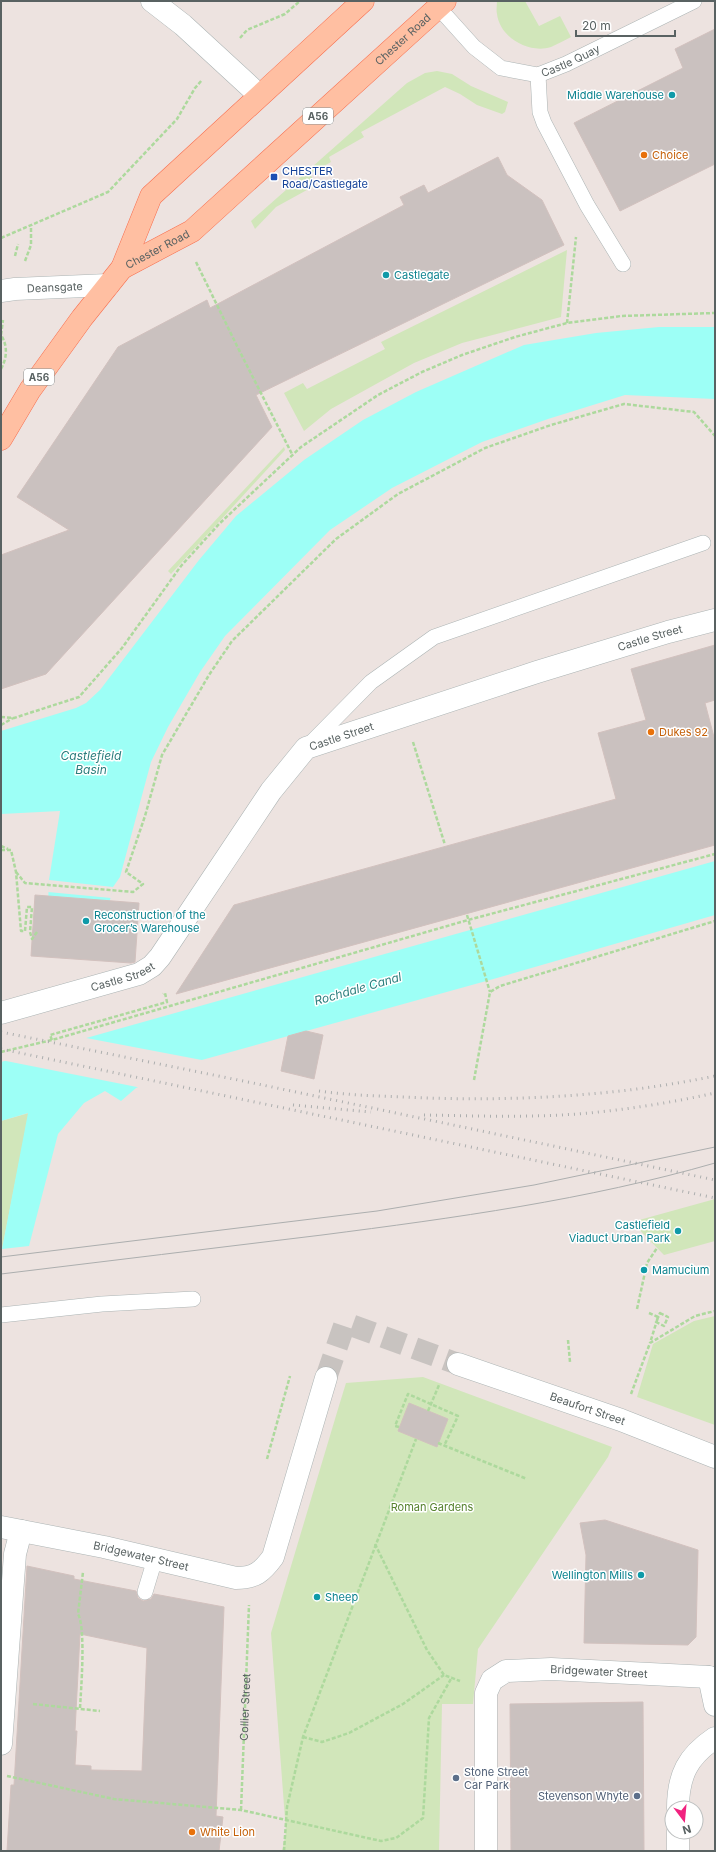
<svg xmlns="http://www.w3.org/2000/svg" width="716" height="1852" font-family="Inter,sans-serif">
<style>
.green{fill:#d1e6ba}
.water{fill:#9dfff6}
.pier{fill:#ede3e0}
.building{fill:#cac1bf;stroke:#d2c1be;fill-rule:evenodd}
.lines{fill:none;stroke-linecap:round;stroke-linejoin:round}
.street-tunnel{stroke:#c8c3c0;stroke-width:22;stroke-dasharray:22 11;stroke-linecap:butt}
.lane-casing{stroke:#acb4b4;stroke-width:16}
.street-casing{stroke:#acb4b4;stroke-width:23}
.primary-casing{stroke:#f86e4e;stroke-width:23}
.path{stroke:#add99d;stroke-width:2.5;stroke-dasharray:4 2;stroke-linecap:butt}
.lane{stroke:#fff;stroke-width:15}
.street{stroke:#fff;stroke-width:22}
.primary{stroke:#ffbfa2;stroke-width:22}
.tram{stroke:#acaeae;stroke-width:1}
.rail{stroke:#acaeae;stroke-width:3;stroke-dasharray:1 5;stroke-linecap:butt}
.path-bridge{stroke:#add99d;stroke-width:2.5;stroke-dasharray:4 2;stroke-linecap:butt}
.culture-dot{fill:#0f9aa8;stroke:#fff;stroke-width:1.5}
.food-dot{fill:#e8710a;stroke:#fff;stroke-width:1.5}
.transit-dot{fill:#1a4fb4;stroke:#fff;stroke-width:1.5}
.service-dot{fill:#5c6f8a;stroke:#fff;stroke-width:1.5}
.labels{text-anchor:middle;stroke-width:3;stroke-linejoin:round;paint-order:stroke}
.shield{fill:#fff;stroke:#8b9191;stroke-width:1}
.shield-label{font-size:10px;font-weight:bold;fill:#596262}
.street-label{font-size:11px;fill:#596262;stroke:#fff}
.culture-label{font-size:11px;fill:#0d838f;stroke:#fff;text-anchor:start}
.food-label{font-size:11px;fill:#c56008;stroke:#fff;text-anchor:start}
.transit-label{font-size:11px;fill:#164399;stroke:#fff;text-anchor:start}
.park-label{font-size:11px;fill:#57822f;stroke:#fff}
.service-label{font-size:11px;fill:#4e5e75;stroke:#fff;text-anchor:start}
.water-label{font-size:12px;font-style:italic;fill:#2a7e7d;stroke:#fff}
</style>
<rect width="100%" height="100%" fill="#ede3e0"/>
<g class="green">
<path d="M 497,1 L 525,1 L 539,26 L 560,16 L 571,37 C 565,40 558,44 551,47 C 529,54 500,38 497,14 C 496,10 497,5 497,1 Z"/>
<polygon points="437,71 452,74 471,86 508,102 505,112 502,114 477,105 460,94 445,87 361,132 364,137 329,157 331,162 310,174 316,185 276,207 255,229 251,221 407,83 425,73"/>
<polygon points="567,250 561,317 462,343 414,363 331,409 304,431 284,393 303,383 307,389 385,349 381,342"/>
<polygon points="284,447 285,450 171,574 168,571"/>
<polygon points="29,1113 2,1249 1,1249 1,1121"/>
<polygon points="715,1199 715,1241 664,1255 632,1222"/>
<polygon points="715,1316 715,1425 637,1397 653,1344 694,1321"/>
<polygon points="423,1377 612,1447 608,1457 478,1649 473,1704 442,1704 439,1851 282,1851 286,1832 271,1633 338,1409 346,1383"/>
</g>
<g class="water">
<polygon points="659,327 715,327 715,399 625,395 548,419 482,442 392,488 330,530 225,636 200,672 168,727 151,762 120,877 113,887 107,913 48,905 49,880 60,811 1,814 1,731 76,708 86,703 100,690 199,560 236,516 304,460 363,420 416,392 524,345 596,333"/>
<polygon points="715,861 715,915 497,978 191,1063 136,1088 121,1101 105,1091 84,1103 58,1134 29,1246 2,1249 28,1113 1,1121 1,1062"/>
</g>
<g class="pier">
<polygon points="49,880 113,887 111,898 48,892"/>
<polygon points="81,1037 207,1061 191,1065 142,1088 1,1060"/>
</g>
<g class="building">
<polygon points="715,29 715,164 620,211 574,123 683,68 675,49"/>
<polygon points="498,157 507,175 542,200 564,245 256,395 272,427 46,674 1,689 1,555 69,530 17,497 118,347 207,300 210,308 404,205 400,197 424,185 428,193"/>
<polygon points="715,645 715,700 705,703 715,741 715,845 176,994 234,905 616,799 598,733 646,720 631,669"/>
<polygon points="35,895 139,903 135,962 131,963 31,956"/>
<polygon points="306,1031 323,1035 314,1079 281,1071 288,1036"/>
<polygon points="409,1403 448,1419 437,1447 398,1431"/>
<polygon points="605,1520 698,1550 696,1637 688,1645 584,1643 586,1555 580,1523"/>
<path d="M 27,1566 L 74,1576 L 74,1579 L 136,1591 L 138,1598 L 143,1601 L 151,1599 L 154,1594 L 224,1607 L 216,1816 L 223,1817 L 219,1851 L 7,1851 L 11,1785 L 14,1785 ZM 80,1634 L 147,1648 L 142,1771 L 91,1770 L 91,1766 L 75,1765 L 77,1731 L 75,1731 Z"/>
<polygon points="643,1702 644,1851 511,1851 510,1704"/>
</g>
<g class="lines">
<polyline class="street-tunnel" points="326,1378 345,1323 458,1364"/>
<g class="lane-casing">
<g id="lane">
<path id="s2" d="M 438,7 L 474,47 L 501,68 L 538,75 L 566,64 L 694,1"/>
<polyline points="538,75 540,112 544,123 587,205 623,264"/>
<polyline points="308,746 371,682 434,637 703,543"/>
<polyline points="1,1315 102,1304 193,1299"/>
<polyline points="145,1592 155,1559"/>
</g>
</g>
<g class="street-casing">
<g id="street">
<polyline points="152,1 183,25 259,95"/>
<path id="s3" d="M 1,291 L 15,289 L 108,285"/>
<path id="s4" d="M 1,1013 L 139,974 L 152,966 L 160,957 L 271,791 L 306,748 L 537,672 L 668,632 L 715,620"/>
<path id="s5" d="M 458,1364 L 621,1420 L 715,1457"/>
<path id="s6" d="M 1,1527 L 104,1547 L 236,1578 C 255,1578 262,1572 273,1557 L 326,1378"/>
<polyline points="709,1677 715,1705"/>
<polyline points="1,1744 15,1554 21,1531"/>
<path d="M 678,1808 C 678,1775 688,1756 715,1738"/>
<path id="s7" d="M 486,1851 L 486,1693 L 492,1680 L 506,1671 L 551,1669 L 709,1677"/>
<polyline points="678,1851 678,1832"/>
</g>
</g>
<g class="primary-casing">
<g id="primary">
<path id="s8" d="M 122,268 L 192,231 L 445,1"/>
<polyline points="1,439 30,390 82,318 122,268 151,196 363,1"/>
</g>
</g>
<g class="path">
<polyline points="240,38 247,30 285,14 300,1"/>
<polyline points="1,238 108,192 177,119 195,88 202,80"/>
<polyline points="15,256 18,244"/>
<polyline points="25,261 31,245 31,225"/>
<polyline points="196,262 238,348 292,454"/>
<polyline points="567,323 576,237"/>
<path d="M 1,369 C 7,358 8,346 1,335 L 3,320"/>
<polyline points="1,717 14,718 79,697 122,648 181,566 219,524 301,447 378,395 422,372 462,355 515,337 567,323 621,316 715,313"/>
<polyline points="1,725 13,718"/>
<polyline points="413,742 445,845"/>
<polyline points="1,846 8,849"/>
<polyline points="1,850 11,850 16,872 21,931 25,931 27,907 32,907 30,932 32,939 37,932"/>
<polyline points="16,872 25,883 133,892 143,884 126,872 145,816 162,755 209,675 232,641 336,539 398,494 485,448 551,425 624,404 694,412 715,436"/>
<polyline points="52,1040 50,1035 167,1002 165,993 163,994"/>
<polyline points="1,1052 52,1040 468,920 715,854"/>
<polyline points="474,1080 490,992 500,986 715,921"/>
<polyline points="637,1309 647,1263 657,1248"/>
<polyline points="649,1313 658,1317 650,1343"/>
<polyline points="568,1340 570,1362"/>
<polyline points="631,1394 650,1343 695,1316 715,1311"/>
<polyline points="428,1411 439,1385"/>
<polyline points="399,1427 395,1426 408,1394 458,1416 444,1446"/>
<polyline points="438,1443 527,1479"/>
<polyline points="267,1459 290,1376"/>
<polyline points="375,1544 427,1650 444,1675 460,1681"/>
<polyline points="33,1704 100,1711"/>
<path d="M 80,1708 C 81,1690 86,1628 78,1614 L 83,1572"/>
<polyline points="303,1737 322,1742 349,1733 403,1704 444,1675"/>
<polyline points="7,1776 114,1799 241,1810 381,1841 396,1838 423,1818 429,1718 452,1677"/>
<path id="s1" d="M 241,1810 L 249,1605"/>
<polyline points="284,1851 287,1807 303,1737 416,1439"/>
</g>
<use href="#lane" class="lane"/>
<use href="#street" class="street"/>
<use href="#primary" class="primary"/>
<g class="tram">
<polyline points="1,1257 377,1211 534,1185 715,1147"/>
<path d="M 1,1274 C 108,1261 215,1248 322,1235 C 454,1218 587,1200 715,1163"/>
</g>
<g class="rail">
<polyline points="1,1032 253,1083 715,1180"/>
<polyline points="1,1049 715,1198"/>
<path d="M 319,1091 C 347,1095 375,1096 403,1097 C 507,1102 613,1097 715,1076"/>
<polyline points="293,1105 371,1112"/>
<path d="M 424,1115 C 479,1116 534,1118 589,1113 C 631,1109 674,1102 715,1093"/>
</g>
<g class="path-bridge">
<polyline points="467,915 490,992"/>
<polygon points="660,1313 668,1317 664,1326 656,1322"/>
</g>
</g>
<g class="culture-dot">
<circle cx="672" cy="95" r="4"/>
<circle cx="386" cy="275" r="4"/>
<circle cx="86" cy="921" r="4"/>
<circle cx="678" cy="1231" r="4"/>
<circle cx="644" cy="1270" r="4"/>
<circle cx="641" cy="1575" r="4"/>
<circle cx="317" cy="1597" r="4"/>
</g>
<g class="food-dot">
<circle cx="644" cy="155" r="4"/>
<circle cx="651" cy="732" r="4"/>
<circle cx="192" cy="1832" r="4"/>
</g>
<rect class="transit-dot" x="270" y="173" width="8" height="8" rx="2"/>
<g class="service-dot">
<circle cx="456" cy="1778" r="4"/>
<circle cx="637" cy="1796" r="4"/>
</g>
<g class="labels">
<g class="shield">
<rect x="303" y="108" width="30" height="16" rx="3"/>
<rect x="24" y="369" width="30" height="16" rx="3"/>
</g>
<g class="shield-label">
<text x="318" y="120">A56</text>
<text x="39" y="381">A56</text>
</g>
<g class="street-label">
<text dy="4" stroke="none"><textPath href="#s8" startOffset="364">Chester Road</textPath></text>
<text dy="4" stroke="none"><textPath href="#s2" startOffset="161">Castle Quay</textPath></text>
<text dy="4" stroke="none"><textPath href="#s8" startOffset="40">Chester Road</textPath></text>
<text dy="4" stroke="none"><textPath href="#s3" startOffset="54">Deansgate</textPath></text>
<text dy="4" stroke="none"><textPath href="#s4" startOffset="787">Castle Street</textPath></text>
<text dy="4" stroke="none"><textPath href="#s4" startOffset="463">Castle Street</textPath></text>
<text dy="4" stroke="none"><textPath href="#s4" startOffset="127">Castle Street</textPath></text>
<text dy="4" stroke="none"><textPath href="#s5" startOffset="137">Beaufort Street</textPath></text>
<text dy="4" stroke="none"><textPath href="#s6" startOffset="143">Bridgewater Street</textPath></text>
<text dy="4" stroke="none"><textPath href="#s7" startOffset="282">Bridgewater Street</textPath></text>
<text dy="4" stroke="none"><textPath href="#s1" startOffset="103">Collier Street</textPath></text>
</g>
<g class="culture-label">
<text x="664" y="99" text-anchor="end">Middle Warehouse</text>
<text x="394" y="279">Castlegate</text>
<text x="94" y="919">Reconstruction of the<tspan x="94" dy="13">Grocer’s Warehouse</tspan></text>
<text x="670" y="1229" text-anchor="end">Castlefield<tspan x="670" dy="13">Viaduct Urban Park</tspan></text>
<text x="652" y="1274">Mamucium</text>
<text x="633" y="1579" text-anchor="end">Wellington Mills</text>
<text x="325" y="1601">Sheep</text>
</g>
<g class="food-label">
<text x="652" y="159">Choice</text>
<text x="659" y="736">Dukes 92</text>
<text x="200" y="1836">White Lion</text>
</g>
<g class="transit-label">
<text x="282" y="175">CHESTER<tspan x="282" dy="13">Road/Castlegate</tspan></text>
</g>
<g class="park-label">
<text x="432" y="1511">Roman Gardens</text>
</g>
<g class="service-label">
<text x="464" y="1776">Stone Street<tspan x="464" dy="13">Car Park</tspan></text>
<text x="629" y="1800" text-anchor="end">Stevenson Whyte</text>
</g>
<g class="water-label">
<text x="91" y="760">Castlefield<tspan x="91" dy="14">Basin</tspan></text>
<text transform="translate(358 989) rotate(-16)" y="4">Rochdale Canal</text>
</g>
</g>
<rect width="716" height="1852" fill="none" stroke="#596262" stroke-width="4"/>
<g transform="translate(684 1820) rotate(164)"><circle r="19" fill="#ffffff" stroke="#bdc0c0"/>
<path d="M0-3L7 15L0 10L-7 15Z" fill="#f1227f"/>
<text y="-6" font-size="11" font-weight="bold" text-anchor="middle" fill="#596262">N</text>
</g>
<path d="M576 30v6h99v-6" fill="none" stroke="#596262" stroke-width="2"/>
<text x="582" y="30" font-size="12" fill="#596262" stroke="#ffffff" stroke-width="3" paint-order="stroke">20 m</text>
</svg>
